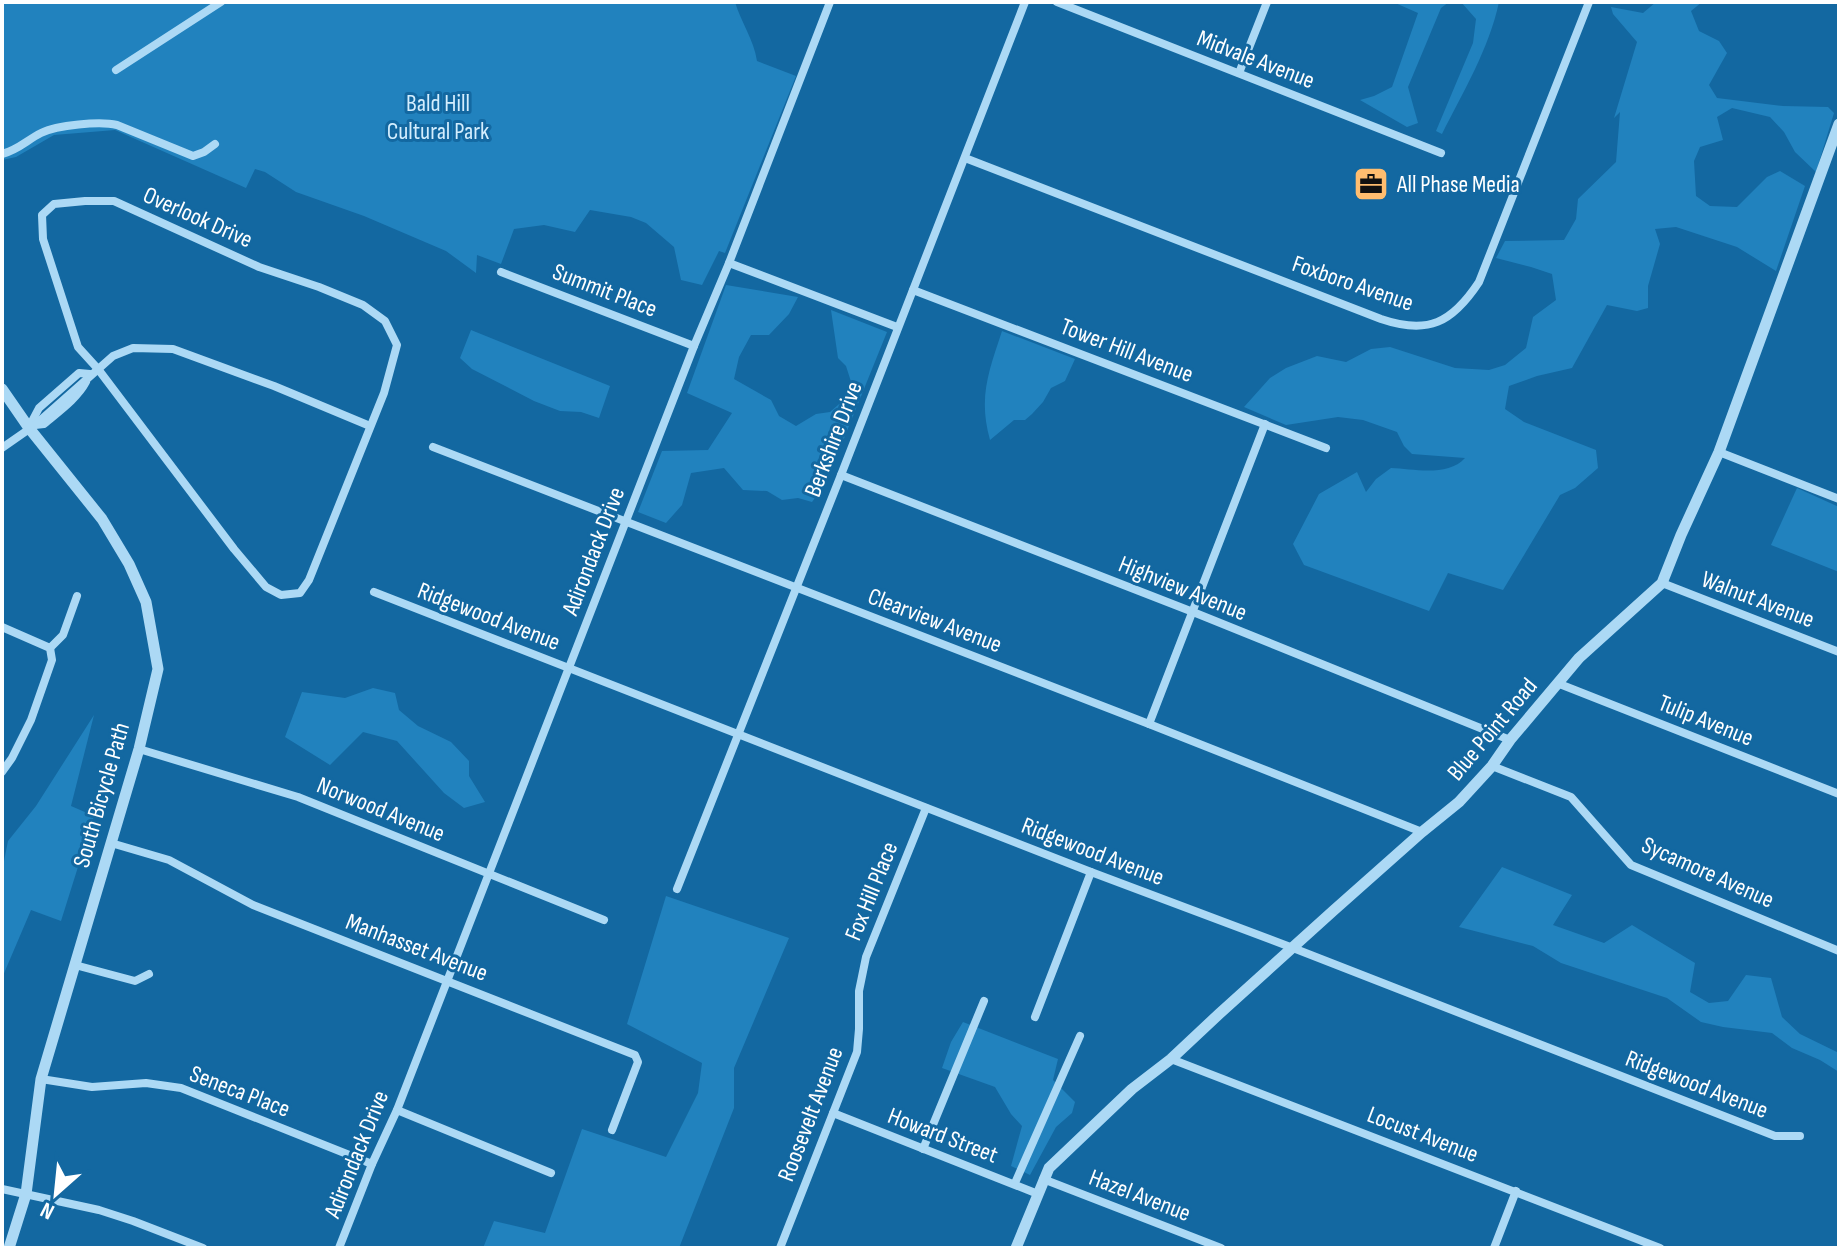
<svg xmlns="http://www.w3.org/2000/svg" width="1841" height="1250" font-family="'Sofia Sans Condensed',sans-serif">
<style>
.green{fill:#2182be}
.lines{fill:none;stroke-linecap:round;stroke-linejoin:round}
.minor{stroke:#acd9f5;stroke-width:8}
.tertiary{stroke:#acd9f5;stroke-width:11}
.labels{text-anchor:middle;stroke-width:6;stroke-linejoin:round;paint-order:stroke}
.street-label{font-size:24px;fill:#fff;stroke:#1368a1}
.park-label{font-size:24px;fill:#d4eefe;stroke:#1368a1}
.poi-label{font-size:24px;fill:#fff;stroke:#1368a1;text-anchor:start}
</style>
<rect width="100%" height="100%" fill="#1368a1"/>
<g class="green">
<path d="M 2,2 L 735,2 C 741,22 754,40 757,61 L 796,76 L 725,253 L 719,251 L 702,285 L 681,280 L 674,247 L 646,223 L 631,217 L 590,210 L 575,232 L 544,225 L 514,229 L 501,264 L 477,255 L 476,273 L 446,251 L 364,216 L 296,192 L 265,172 L 255,169 L 246,188 L 115,130 L 54,135 L 16,157 L 2,160 Z"/>
<polygon points="1393,2 1449,2 1441,8 1408,87 1418,123 1407,127 1360,100 1374,96 1392,87 1418,13"/>
<path d="M 1461,2 L 1499,2 C 1489,49 1463,92 1442,134 L 1436,131 L 1473,43 L 1476,19 Z"/>
<path d="M 1656,2 L 1702,2 L 1691,11 L 1699,31 L 1719,41 L 1727,53 L 1709,85 L 1717,98 L 1783,106 L 1828,107 L 1834,113 L 1816,172 L 1795,152 L 1784,132 L 1770,117 L 1732,108 L 1717,117 L 1723,140 L 1700,147 L 1694,161 L 1696,196 L 1710,206 L 1737,207 L 1767,177 L 1780,171 L 1805,186 L 1776,271 L 1737,247 L 1676,227 L 1655,229 L 1660,244 L 1648,286 L 1648,308 L 1637,311 L 1607,305 L 1572,368 L 1537,376 L 1509,386 L 1505,409 L 1524,422 L 1596,450 L 1598,468 L 1575,488 L 1560,495 L 1503,590 L 1448,573 L 1429,611 L 1304,565 L 1293,544 L 1319,494 L 1357,472 L 1366,492 L 1376,479 L 1391,468 C 1414,469 1448,477 1465,458 L 1412,454 L 1404,446 L 1397,432 L 1363,420 L 1338,417 L 1286,425 L 1244,407 L 1270,378 L 1286,368 L 1317,356 L 1346,362 L 1371,349 L 1390,347 L 1455,368 L 1489,370 L 1505,365 L 1526,348 L 1533,317 L 1556,300 L 1552,274 L 1531,267 L 1496,258 L 1505,241 L 1564,240 L 1576,219 L 1578,199 L 1616,162 L 1620,112 L 1614,118 L 1637,42 L 1613,14 L 1611,7 L 1643,13 Z"/>
<polygon points="726,285 798,297 789,314 769,335 751,335 739,357 734,379 771,400 779,416 796,426 816,414 830,412 854,391 846,366 838,358 831,310 887,332 826,483 812,502 798,498 782,500 767,491 743,490 724,468 691,473 682,505 666,523 638,512 662,451 708,450 732,413 687,393"/>
<polygon points="471,330 610,386 599,418 581,412 560,411 534,401 472,369 460,358"/>
<path d="M 1002,331 L 1075,359 L 1065,381 L 1051,388 L 1043,402 L 1032,414 L 1025,420 L 1014,420 L 990,440 C 978,397 989,371 1002,331 Z"/>
<polygon points="1797,488 1839,507 1839,572 1771,545"/>
<polygon points="373,688 395,693 399,710 418,726 451,742 469,761 469,776 485,802 464,808 444,793 397,741 363,732 330,765 285,737 302,692 345,698"/>
<polygon points="94,715 71,806 94,816 61,921 31,910 2,978 2,871 8,841 36,806"/>
<polygon points="1502,867 1572,895 1553,925 1604,943 1632,925 1695,963 1690,992 1709,1003 1728,1001 1746,975 1771,978 1782,1017 1800,1034 1839,1053 1839,1072 1820,1060 1792,1048 1772,1033 1723,1027 1701,1022 1667,998 1561,963 1533,946 1459,927"/>
<polygon points="666,896 789,938 734,1068 734,1108 679,1248 483,1248 494,1221 545,1233 582,1129 666,1157 698,1093 702,1063 627,1024"/>
<polygon points="963,1022 1058,1059 1053,1080 1075,1102 1072,1113 1056,1127 1030,1175 1011,1166 1022,1126 1011,1114 995,1087 942,1068 951,1042"/>
</g>
<g class="lines">
<g class="minor">
<polyline points="1057,2 1441,153"/>
<polyline points="116,70 221,2"/>
<polyline points="1239,73 1267,2"/>
<path d="M 2,154 C 18,150 27,140 41,133 C 57,125 100,121 117,125 L 193,156 L 204,152 L 215,144"/>
<path d="M 965,158 L 1381,319 C 1428,335 1452,323 1479,282 L 1589,2"/>
<polygon points="85,201 114,201 259,267 319,287 363,305 385,321 397,345 384,393 309,580 300,593 281,595 266,587 234,549 98,369 78,347 43,239 42,215 54,204"/>
<polyline points="729,263 897,327"/>
<polyline points="501,272 694,346"/>
<polyline points="913,290 1326,448"/>
<path d="M 35,425 L 44,424 C 58,412 77,399 86,382"/>
<polyline points="29,427 39,408 79,373 90,374"/>
<polyline points="433,447 1149,724 1422,832"/>
<polyline points="2,448 35,425 113,356 133,348 173,349 274,386 370,426"/>
<polyline points="1719,452 1839,499"/>
<polyline points="841,475 1193,612 1510,740"/>
<polyline points="1662,583 1839,652"/>
<polyline points="374,592 1091,872 1293,948 1775,1136 1800,1136"/>
<polyline points="2,627 50,648 52,660 31,720 12,758 2,772"/>
<polyline points="50,648 63,635 77,596"/>
<polyline points="1557,683 1839,794"/>
<polyline points="1149,724 1265,424"/>
<polyline points="139,749 298,797 604,920"/>
<polyline points="1492,766 1571,797 1631,865 1839,951"/>
<polyline points="111,843 169,860 253,905 635,1055 638,1062 612,1130"/>
<polyline points="677,889 841,475 1025,2"/>
<polyline points="75,965 135,981 149,974"/>
<polyline points="1035,1017 1091,872"/>
<polyline points="1171,1059 1660,1248"/>
<polyline points="41,1079 92,1087 146,1083 181,1088 372,1164"/>
<polyline points="397,1110 551,1173"/>
<polyline points="833,1113 1038,1194"/>
<polyline points="923,1149 984,1001"/>
<polyline points="1043,1179 1221,1248"/>
<polyline points="1015,1183 1080,1036"/>
<polyline points="2,1189 99,1210 133,1221 203,1248"/>
<polyline points="339,1248 372,1164 397,1110 694,346 729,263 830,2"/>
<polyline points="780,1248 857,1052 859,1029 859,991 866,957 926,808"/>
<polyline points="1494,1248 1516,1191"/>
</g>
<g class="tertiary">
<polyline points="2,389 29,428 102,519 129,564 146,602 158,669 139,749 41,1079 26,1194 9,1248"/>
<polyline points="1016,1248 1049,1168 1132,1089 1171,1059 1219,1014 1333,911 1422,832 1459,802 1492,766 1510,740 1579,658 1662,583 1681,535 1719,452 1839,124"/>
</g>
</g>
<defs>
<g id="office-square" transform="scale(1.8)"><rect x="-9" y="-9" width="18" height="18" rx="4" fill="#ffbd6f" stroke="#1368a1"/><path d="M-6-3h4V-5.5h4V-3h4V5H-6ZM-1-4.5V-3h2v-1.5ZM-6 0V1H6V0Z" fill="#111"/></g>
</defs>
<g fill-rule="evenodd">
<use href="#office-square" x="1371" y="184"/>
</g>
<g class="labels">
<g class="street-label">
<text transform="translate(1256 59) rotate(21)" y="8">Midvale Avenue</text>
<text transform="translate(198 217) rotate(24)" y="8">Overlook Drive</text>
<text transform="translate(1353 283) rotate(19)" y="8">Foxboro Avenue</text>
<text transform="translate(605 290) rotate(21)" y="8">Summit Place</text>
<text transform="translate(1127 350) rotate(21)" y="8">Tower Hill Avenue</text>
<text transform="translate(833 439) rotate(-69)" y="8">Berkshire Drive</text>
<text transform="translate(593 551) rotate(-69)" y="8">Adirondack Drive</text>
<text transform="translate(1183 588) rotate(22)" y="8">Highview Avenue</text>
<text transform="translate(1758 599) rotate(21)" y="8">Walnut Avenue</text>
<text transform="translate(489 616) rotate(21)" y="8">Ridgewood Avenue</text>
<text transform="translate(935 620) rotate(21)" y="8">Clearview Avenue</text>
<text transform="translate(1706 720) rotate(22)" y="8">Tulip Avenue</text>
<text transform="translate(1492 729) rotate(-50)" y="8">Blue Point Road</text>
<text transform="translate(101 795) rotate(-74)" y="8">South Bicycle Path</text>
<text transform="translate(381 809) rotate(22)" y="8">Norwood Avenue</text>
<text transform="translate(1093 851) rotate(21)" y="8">Ridgewood Avenue</text>
<text transform="translate(1708 872) rotate(24)" y="8">Sycamore Avenue</text>
<text transform="translate(871 891) rotate(-68)" y="8">Fox Hill Place</text>
<text transform="translate(417 947) rotate(21)" y="8">Manhasset Avenue</text>
<text transform="translate(1697 1084) rotate(21)" y="8">Ridgewood Avenue</text>
<text transform="translate(240 1091) rotate(21)" y="8">Seneca Place</text>
<text transform="translate(810 1114) rotate(-69)" y="8">Roosevelt Avenue</text>
<text transform="translate(1423 1134) rotate(21)" y="8">Locust Avenue</text>
<text transform="translate(943 1135) rotate(21)" y="8">Howard Street</text>
<text transform="translate(356 1154) rotate(-68)" y="8">Adirondack Drive</text>
<text transform="translate(1140 1195) rotate(21)" y="8">Hazel Avenue</text>
</g>
<g class="park-label">
<text x="438" y="111">Bald Hill<tspan x="438" dy="28">Cultural Park</tspan></text>
</g>
<g class="poi-label">
<text x="1397" y="192">All Phase Media</text>
</g>
</g>
<rect width="1841" height="1250" fill="none" stroke="#ffffff" stroke-width="8"/>
<g transform="translate(56 1194) rotate(207)" stroke="#1368a1" stroke-width="6" paint-order="stroke">
<path d="M0-6L14 30L0 20L-14 30Z" fill="#ffffff"/>
<text y="-12" font-size="22" font-weight="bold" text-anchor="middle" fill="#ffffff">N</text>
</g>
</svg>
